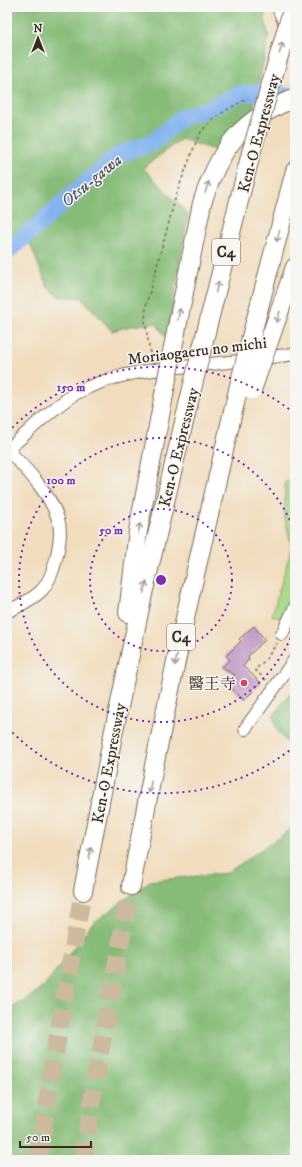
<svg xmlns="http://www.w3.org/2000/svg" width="302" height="1167" font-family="'IM FELL DW Pica','Noto Serif JP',serif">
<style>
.green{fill:#a8dc8b;stroke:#728354}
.forest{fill:#86bc77;stroke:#60734a}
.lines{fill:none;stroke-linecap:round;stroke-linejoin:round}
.river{stroke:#84b3ef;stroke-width:17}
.building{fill:#c19cc8}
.highway-tunnel{stroke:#cdb99e;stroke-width:18;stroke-dasharray:18 9;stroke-linecap:butt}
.minor-casing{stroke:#7b6956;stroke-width:14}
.highway-casing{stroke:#7b6956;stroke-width:20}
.path{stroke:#7b6956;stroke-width:1.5;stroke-dasharray:3 3;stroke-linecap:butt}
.minor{stroke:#fff;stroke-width:12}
.highway{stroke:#fff;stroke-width:18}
.highway-bridge-casing{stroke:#7b6956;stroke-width:20;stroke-linecap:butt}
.highway-bridge{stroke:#fff;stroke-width:18}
.oneway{stroke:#a79f9a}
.ring{fill:none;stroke:#7b2cbf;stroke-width:2;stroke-dasharray:2 4}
.poi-dot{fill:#d1495b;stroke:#f6f6f2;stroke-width:1.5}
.labels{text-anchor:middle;stroke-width:3;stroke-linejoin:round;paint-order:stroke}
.shield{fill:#f6f6f2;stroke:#73675e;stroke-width:1}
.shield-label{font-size:15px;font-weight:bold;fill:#3b2a1e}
.street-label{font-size:16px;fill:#3b2a1e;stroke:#f6f6f2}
.poi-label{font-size:16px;fill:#3b2a1e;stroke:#f6f6f2;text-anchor:end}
.water-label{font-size:17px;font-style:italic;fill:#51535d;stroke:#f6f6f2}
.centre{fill:#7b2cbf;stroke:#f6f6f2;stroke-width:2}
.ring-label{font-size:12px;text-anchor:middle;font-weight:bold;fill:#7b2cbf;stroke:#f6f6f2;stroke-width:3;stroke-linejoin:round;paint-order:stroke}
</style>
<rect width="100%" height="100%" fill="#f6f6f2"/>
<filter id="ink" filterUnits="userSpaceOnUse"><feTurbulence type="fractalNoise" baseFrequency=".025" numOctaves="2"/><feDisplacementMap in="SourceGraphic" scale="8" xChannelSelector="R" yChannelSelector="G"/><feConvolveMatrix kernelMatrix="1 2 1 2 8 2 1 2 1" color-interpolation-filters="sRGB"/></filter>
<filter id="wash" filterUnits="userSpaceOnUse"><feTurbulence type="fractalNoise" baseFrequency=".012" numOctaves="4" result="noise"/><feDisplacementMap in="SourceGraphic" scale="16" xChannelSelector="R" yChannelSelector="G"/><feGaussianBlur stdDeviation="0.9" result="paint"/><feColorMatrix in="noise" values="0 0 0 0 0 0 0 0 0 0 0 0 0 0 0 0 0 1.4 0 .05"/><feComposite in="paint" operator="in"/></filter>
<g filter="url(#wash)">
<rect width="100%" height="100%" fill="#f1ddbe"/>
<polygon class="green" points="295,481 295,600 286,620 272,615 292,547 285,518 285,482"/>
<g class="forest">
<polygon points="7,7 263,7 269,38 253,108 214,150 181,139 143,168 188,214 167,339 156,323 131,326 112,331 82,298 58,296 48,288 25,231 7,251"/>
<polygon points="295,687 295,752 277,730 273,716"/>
<polygon points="295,824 295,1160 7,1160 7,1010 24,1001 44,986 92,924 150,881 227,873 287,832"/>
</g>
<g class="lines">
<polyline class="river" points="7,252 118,155 155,141 182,117 210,108 238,94 265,92 295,97"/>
</g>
<g id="blocks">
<polygon class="building" points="254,626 265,640 248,656 249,659 243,666 261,683 244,700 227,684 235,675 222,667 230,660 226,656 241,641 239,639"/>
</g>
</g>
<g filter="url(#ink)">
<use href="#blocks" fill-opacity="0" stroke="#7b6956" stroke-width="1"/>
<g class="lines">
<g class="highway-tunnel">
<polyline points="38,1160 52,1071 83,891"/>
<polyline points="83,1160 96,1075 131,886"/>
</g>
<g class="minor-casing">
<g id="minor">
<path d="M 7,450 C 29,432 50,409 75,394 C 114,372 158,369 201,365 C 233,362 264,358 295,354"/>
<path d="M 7,612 C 17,607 33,599 41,591 C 54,578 64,536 58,519 C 50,493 26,469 8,450"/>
<polyline points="282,634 295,607"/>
<polyline points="245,729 295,659"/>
</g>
</g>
<g class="highway-casing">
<g id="highway">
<polyline points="281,7 291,31 295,36"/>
<polyline points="268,344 295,267"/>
<polyline points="249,345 295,171"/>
<path d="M 172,352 L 202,203 C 220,148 240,120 295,98"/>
<polyline points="201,352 251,153"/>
<polyline points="128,613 138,531 163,400"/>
<polyline points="131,886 154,766 187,609 238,390"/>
<polyline points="83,891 113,735 143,594 190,397"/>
</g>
</g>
<g class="path">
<path d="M 151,359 L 145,321 L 146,306 L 177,192 L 198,137 C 209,118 229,109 248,98"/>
<polyline points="266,680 255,670 266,659 277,643"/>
</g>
<use href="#minor" class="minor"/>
<use href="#highway" class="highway"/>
<g class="highway-bridge-casing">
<g id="highway-bridge">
<polyline points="251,153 293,7"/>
<polyline points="238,390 249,345"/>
<polyline points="252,390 268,344"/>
<polyline points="190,397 201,352"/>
<polyline points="163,400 172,352"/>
</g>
</g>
<use href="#highway-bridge" class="highway-bridge"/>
</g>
<defs><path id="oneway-shaft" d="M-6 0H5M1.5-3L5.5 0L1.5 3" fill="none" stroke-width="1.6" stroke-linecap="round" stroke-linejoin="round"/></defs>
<g class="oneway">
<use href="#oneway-shaft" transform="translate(281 48) rotate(-74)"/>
<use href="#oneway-shaft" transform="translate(207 187) rotate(-72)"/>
<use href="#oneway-shaft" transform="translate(278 236) rotate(105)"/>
<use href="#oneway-shaft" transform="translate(217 287) rotate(-76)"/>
<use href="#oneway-shaft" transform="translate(179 314) rotate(-79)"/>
<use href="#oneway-shaft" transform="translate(278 317) rotate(109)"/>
<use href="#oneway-shaft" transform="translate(139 529) rotate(-81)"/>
<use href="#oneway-shaft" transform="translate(145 587) rotate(-77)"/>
<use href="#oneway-shaft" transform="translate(176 660) rotate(102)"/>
<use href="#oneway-shaft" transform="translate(150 787) rotate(101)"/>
<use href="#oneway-shaft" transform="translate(90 853) rotate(-79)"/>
</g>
</g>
<g class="ring">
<circle cx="161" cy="580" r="71"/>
<path d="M295 627A142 142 0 1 1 295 533"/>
<path d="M294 747A213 213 0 0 1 8 728M8 432A213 213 0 0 1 294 413"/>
</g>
<circle class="poi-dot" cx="244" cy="683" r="4"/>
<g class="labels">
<g class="shield">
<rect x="212" y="239" width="28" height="26" rx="3"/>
<rect x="167" y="624" width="28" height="26" rx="3"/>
</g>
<g class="shield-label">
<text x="226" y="257">C4</text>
<text x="181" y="642">C4</text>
</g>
<g class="street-label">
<text transform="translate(258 133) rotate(-75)" y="6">Ken-O Expressway</text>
<text transform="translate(197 350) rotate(-7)" y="6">Moriaogaeru no michi</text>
<text transform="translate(178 447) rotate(-76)" y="6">Ken-O Expressway</text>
<text transform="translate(108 763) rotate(-79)" y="6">Ken-O Expressway</text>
</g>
<g class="poi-label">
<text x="236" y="689">醫王寺</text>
</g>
<g class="water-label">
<text transform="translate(91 180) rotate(-39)" y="6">Otsu-gawa</text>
</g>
</g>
<circle cx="161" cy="580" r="6" class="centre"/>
<g class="ring-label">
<text x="71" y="391">150 m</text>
<text x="61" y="484">100 m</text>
<text x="111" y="534">50 m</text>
</g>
<rect width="302" height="1167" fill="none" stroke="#f6f6f2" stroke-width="24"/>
<g transform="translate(38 38)" stroke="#f6f6f2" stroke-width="3" paint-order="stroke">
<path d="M0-3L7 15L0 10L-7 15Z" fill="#3b2a1e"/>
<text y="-6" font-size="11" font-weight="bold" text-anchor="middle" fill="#3b2a1e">N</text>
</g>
<path d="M20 1141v6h71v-6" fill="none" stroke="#3b2a1e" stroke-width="2"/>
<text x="26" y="1141" font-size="12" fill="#3b2a1e" stroke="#f6f6f2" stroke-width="3" paint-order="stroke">50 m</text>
</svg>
